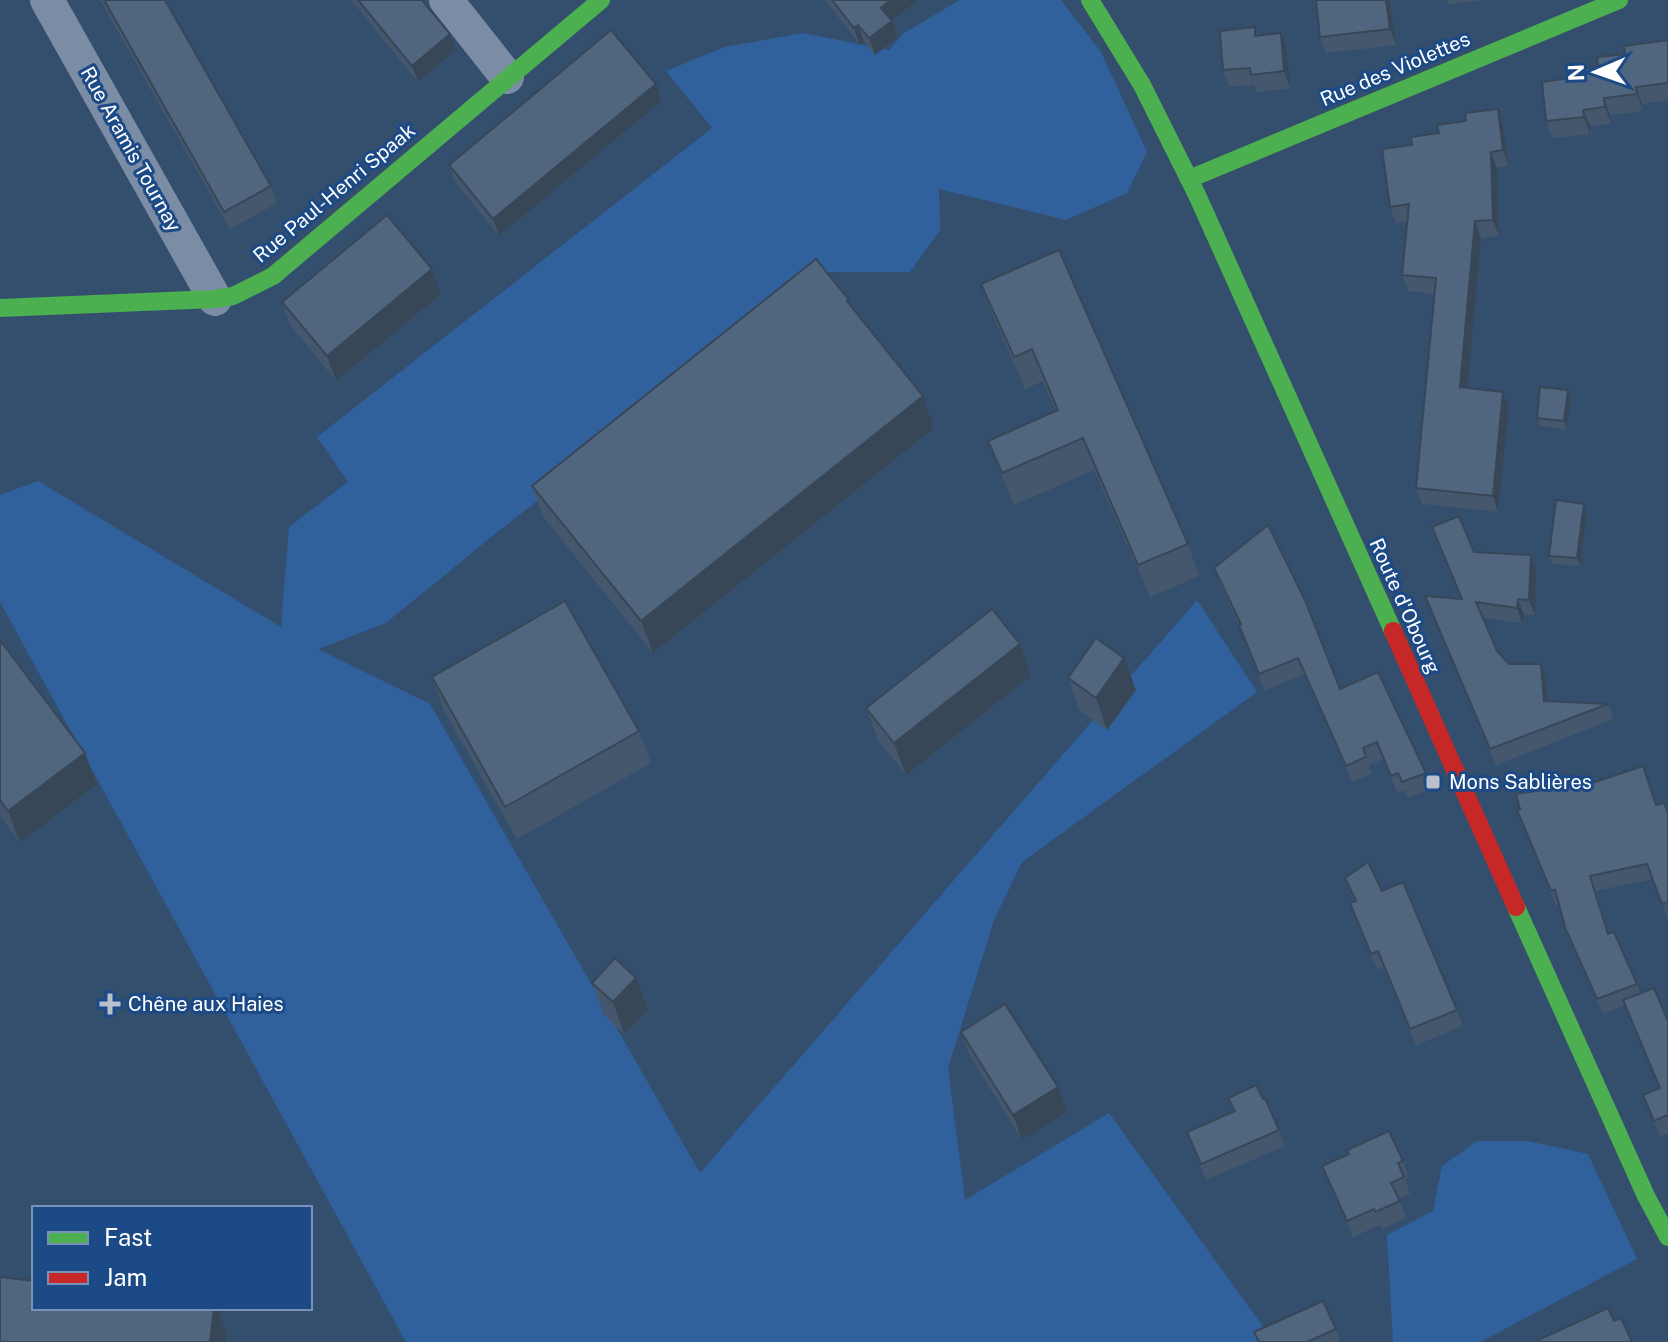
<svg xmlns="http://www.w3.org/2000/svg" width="1668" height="1342" font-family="'Public Sans',sans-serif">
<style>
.green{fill:#30619d}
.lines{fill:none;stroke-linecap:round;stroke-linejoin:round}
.street{stroke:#7b8da4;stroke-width:34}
.fast{stroke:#4caf50;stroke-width:18}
.jam{stroke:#c62828;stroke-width:18}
.wall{fill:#45576c}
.shaded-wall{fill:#384758}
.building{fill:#50657e;stroke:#384758;stroke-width:2}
.poi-dot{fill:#b8c1cc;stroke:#1c4a86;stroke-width:3}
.labels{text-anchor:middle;stroke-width:6;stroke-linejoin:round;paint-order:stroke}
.street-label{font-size:20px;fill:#fff;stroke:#1c4a86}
.poi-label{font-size:20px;fill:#fff;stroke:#1c4a86;text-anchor:start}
</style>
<rect width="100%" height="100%" fill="#344e6e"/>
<g class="green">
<polygon points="960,0 1061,0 1101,52 1147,152 1127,193 1066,220 939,189 940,230 910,272 829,272 490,538 386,623 318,649 430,704 700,1173 1197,600 1257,692 1022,862 994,920 948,1068 965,1200 1109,1113 1274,1342 406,1342 0,602 0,495 38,481 281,627 289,527 348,482 317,437 712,128 666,71 725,47 803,33 889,50 904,33"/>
<polygon points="1477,1141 1528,1141 1588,1154 1637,1259 1480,1342 1393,1342 1387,1235 1433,1211 1442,1166"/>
</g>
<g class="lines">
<g class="street">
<polyline points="47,0 215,299"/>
<polyline points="446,0 507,77"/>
</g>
<g class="fast">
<polyline points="1090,0 1142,85 1197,195 1393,631"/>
<polyline points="1189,179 1619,0"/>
<polyline points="0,308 215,299 233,296 273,276 601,0"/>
<polyline points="1516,907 1646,1196 1668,1237"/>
</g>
<polyline class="jam" points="1393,631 1516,907"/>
</g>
<g class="wall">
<polygon points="100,0 165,0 271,186 277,203 230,229"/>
<polygon points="351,0 422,0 450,34 456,50 418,82"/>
<polygon points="825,0 918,0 892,21 898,37 875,55 864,42 860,45"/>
<polygon points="1316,0 1390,0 1396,45 1326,53 1320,37"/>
<polygon points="1448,0 1489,0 1449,4"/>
<polygon points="1255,27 1258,36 1287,50 1290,88 1257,92 1254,85 1229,87 1223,70"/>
<polygon points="1668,40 1668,100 1642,104 1643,111 1610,115 1611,124 1590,126 1590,134 1552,138 1546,121 1571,78 1625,54"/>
<polygon points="662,101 499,236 455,182 449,165"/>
<polygon points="1503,125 1509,166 1497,168 1499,236 1481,238 1467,388 1503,392 1509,408 1498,512 1422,504 1416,488 1434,294 1408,291 1402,275 1407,221 1396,223 1390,207 1412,145"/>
<polygon points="981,284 1188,544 1199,576 1150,597 1094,470 1014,505 1000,472 988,441 1056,411 1043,381 1025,389 993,316"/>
<polygon points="441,294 336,381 291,326 282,302"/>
<polygon points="851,306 923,396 934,428 653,653 544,518 532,486"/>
<polygon points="1568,390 1571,399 1567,430 1540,426 1537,418"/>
<polygon points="1587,513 1580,566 1552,564 1549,556"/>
<polygon points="1432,527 1474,552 1531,555 1536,570 1535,615 1524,615 1522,623 1483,618 1497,651 1509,664 1541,664 1546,680 1548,701 1608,704 1614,719 1496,765 1425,596 1461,599"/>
<polygon points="1214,568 1426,773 1432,789 1408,798 1404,790 1397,793 1383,759 1369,765 1372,774 1352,782 1304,674 1265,691 1245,641 1239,624 1220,584"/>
<polygon points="0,640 85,753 97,784 20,843 0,816"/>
<polygon points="1020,644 1031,676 906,775 878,740 866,708"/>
<polygon points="432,677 639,731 651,763 517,839 443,709"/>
<polygon points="1068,678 1136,690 1107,730 1079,710"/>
<polygon points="1657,805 1668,813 1668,919 1653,879 1596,891 1609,933 1637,984 1640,993 1668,1021 1668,1133 1660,1137 1643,1095 1659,1088 1625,1005 1603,1014 1571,945 1559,905 1556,906 1517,810"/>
<polygon points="1345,878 1382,891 1457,1010 1463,1026 1416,1045 1383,967 1377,970 1350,903 1354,902"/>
<polygon points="592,983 648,1010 624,1034 604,1015"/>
<polygon points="961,1032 1058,1087 1067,1112 1022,1140 970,1056"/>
<polygon points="1228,1098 1263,1099 1279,1130 1285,1146 1206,1180 1187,1132 1233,1112"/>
<polygon points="1403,1161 1409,1178 1405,1179 1410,1194 1399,1199 1406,1218 1382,1229 1380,1225 1353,1237 1322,1166"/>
<polygon points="1336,1329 1340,1342 1258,1342 1254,1332"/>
</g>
<g class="shaded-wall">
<polygon points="891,0 918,0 892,21 898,37 875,55 869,38 881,8"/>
<polygon points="1386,0 1390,0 1396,45 1390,29"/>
<polygon points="858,25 864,42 860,45 854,28"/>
<polygon points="1281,33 1287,50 1290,88 1284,71"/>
<polygon points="450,34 456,50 418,82 412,66"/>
<polygon points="656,84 662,101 499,236 493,219"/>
<polygon points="1636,87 1642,104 1643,111 1637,94"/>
<polygon points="1604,98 1610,115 1611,124 1605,107"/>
<polygon points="1498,109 1503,125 1509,166 1503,150"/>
<polygon points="1583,110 1590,126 1590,134 1584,117"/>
<polygon points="1491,152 1497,168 1499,236 1493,220"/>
<polygon points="1475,221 1481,238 1466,404 1460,387"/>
<polygon points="432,269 441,294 336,381 327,356"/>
<polygon points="1568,390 1571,399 1567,430 1564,421"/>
<polygon points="1503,392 1509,408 1498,512 1493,496"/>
<polygon points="923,396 934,428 653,653 641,621"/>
<polygon points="1584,504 1587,513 1580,566 1577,558"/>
<polygon points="1531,555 1536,570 1535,615 1529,600"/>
<polygon points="1518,599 1524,615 1522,623 1517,608"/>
<polygon points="1020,644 1031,676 906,775 894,743"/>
<polygon points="1124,658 1136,690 1107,730 1096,698"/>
<polygon points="1541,664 1546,680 1549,716 1544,701"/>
<polygon points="85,753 97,784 20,843 8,811"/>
<polygon points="636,978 648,1010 624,1034 613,1002"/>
<polygon points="1058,1087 1067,1112 1022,1140 1013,1115"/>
<polygon points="214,1308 217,1308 227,1334 226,1342 210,1342"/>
</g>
<g class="building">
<polygon points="104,0 165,0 271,186 224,212"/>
<polygon points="358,0 422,0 450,34 412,66"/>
<polygon points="832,0 891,0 881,8 892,21 869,38 858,25 854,28"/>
<polygon points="1316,0 1386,0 1390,29 1320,37"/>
<polygon points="1255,27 1255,36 1281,33 1284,71 1251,75 1250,68 1223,70 1220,31"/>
<polygon points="611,30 656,84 493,219 449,165"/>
<polygon points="1668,40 1668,83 1636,87 1637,94 1604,98 1605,107 1583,110 1584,117 1546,121 1542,82 1571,78 1570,70 1598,67 1597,57 1625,54 1624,46"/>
<polygon points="1498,109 1503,150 1491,152 1493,220 1475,221 1460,387 1503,392 1493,496 1416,488 1436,278 1402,275 1409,204 1390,207 1382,149 1412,145 1411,137 1439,133 1437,125 1466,121 1465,113"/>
<polygon points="387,215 432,269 327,356 282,302"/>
<polygon points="1059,250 1188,544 1138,565 1083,438 1002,473 988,441 1058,410 1032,349 1014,357 981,284"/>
<polygon points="816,259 848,299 847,301 923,396 641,621 532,486"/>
<polygon points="1540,387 1568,390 1564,421 1537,418"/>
<polygon points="1556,500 1584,504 1577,558 1549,556"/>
<polygon points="1459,516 1474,552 1531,555 1529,600 1518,599 1517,608 1476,602 1497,651 1509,664 1541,664 1544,701 1608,704 1490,749 1425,596 1462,599 1432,527"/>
<polygon points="1268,525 1304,598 1340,689 1378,672 1426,773 1402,782 1398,773 1391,776 1377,742 1363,748 1366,757 1346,766 1298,658 1259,674 1239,625 1241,624 1214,568"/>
<polygon points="565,601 639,731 505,807 432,677"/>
<polygon points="992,609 1020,644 894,743 866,708"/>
<polygon points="1096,638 1124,658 1096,698 1068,678"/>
<polygon points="0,640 85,753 8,811 0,800"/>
<polygon points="1643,766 1656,805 1664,803 1668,813 1668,902 1662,904 1647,864 1590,876 1608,934 1614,932 1637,984 1597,999 1566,930 1555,890 1551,891 1517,810 1520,809 1516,794 1592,783"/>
<polygon points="1368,862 1382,891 1403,882 1457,1010 1410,1029 1378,951 1371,954 1350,903 1356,901 1345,878"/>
<polygon points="615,958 636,978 613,1002 592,983"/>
<polygon points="1654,988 1668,1021 1668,1115 1654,1121 1643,1095 1660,1088 1623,1000"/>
<polygon points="1005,1004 1058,1087 1013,1115 961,1032"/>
<polygon points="1256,1085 1263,1099 1265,1098 1279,1130 1201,1164 1187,1132 1235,1111 1228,1098"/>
<polygon points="1389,1131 1403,1161 1398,1163 1404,1177 1391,1183 1400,1201 1375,1212 1374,1209 1347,1221 1322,1166 1349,1154 1347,1150"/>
<polygon points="0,1277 34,1281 34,1308 214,1308 210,1342 0,1342"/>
<polygon points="1323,1301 1336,1329 1307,1342 1259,1342 1254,1332"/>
<polygon points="1608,1308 1614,1321 1621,1318 1632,1342 1534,1342"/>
</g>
<g class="poi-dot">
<rect x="1425" y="774" width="16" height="16" rx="4"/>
<path d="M106 992h8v8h8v8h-8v8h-8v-8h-8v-8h8z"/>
</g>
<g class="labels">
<g class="street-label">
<text transform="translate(1395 69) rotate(-23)" y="7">Rue des Violettes</text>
<text transform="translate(131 149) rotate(61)" y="7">Rue Aramis Tournay</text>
<text transform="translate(334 193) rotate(-40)" y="7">Rue Paul-Henri Spaak</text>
<text transform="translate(1405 606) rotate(66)" y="7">Route d'Obourg</text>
</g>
<g class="poi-label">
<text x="1449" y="789">Mons Sablières</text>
<text x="128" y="1011">Chêne aux Haies</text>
</g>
</g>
<rect x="32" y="1206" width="280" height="104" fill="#1c4a86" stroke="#7792b6" stroke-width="2"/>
<rect x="48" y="1232" width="40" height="12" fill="#4caf50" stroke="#7792b6" stroke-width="2"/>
<text x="104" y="1246" font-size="24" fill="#ffffff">Fast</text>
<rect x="48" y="1272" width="40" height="12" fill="#c62828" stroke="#7792b6" stroke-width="2"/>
<text x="104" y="1286" font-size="24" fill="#ffffff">Jam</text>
<g transform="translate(1596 72) rotate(268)" stroke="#1c4a86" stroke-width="6" paint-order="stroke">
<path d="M0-6L14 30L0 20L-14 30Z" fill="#ffffff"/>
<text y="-12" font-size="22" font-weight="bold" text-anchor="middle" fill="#ffffff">N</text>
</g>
</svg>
